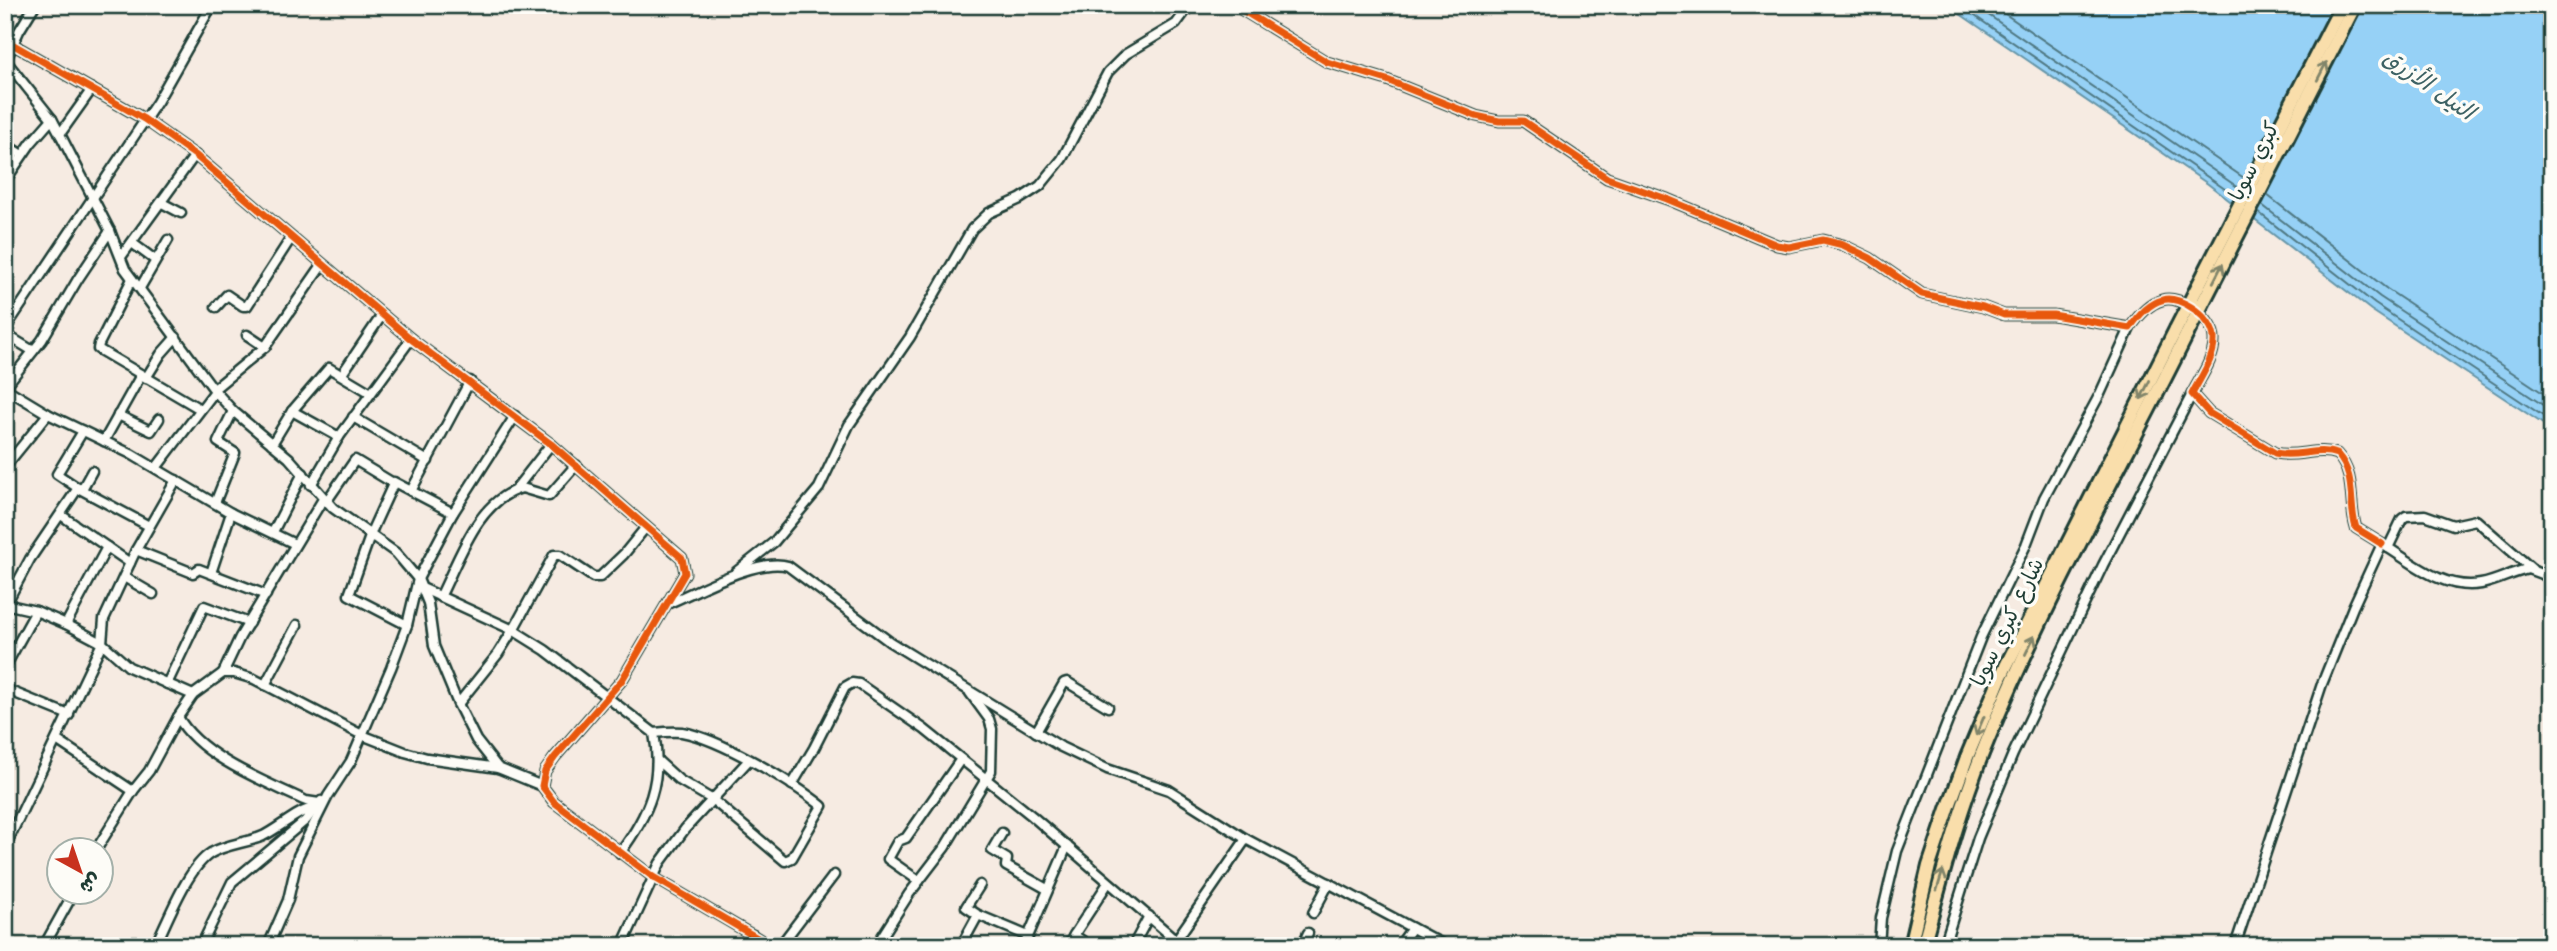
<svg xmlns="http://www.w3.org/2000/svg" width="2557" height="951" font-family="Kalam,'Playpen Sans Arabic',sans-serif">
<style>
.water{fill:#96d1f6;stroke:#6696a8;stroke-width:2}
.lines{fill:none;stroke-linecap:round;stroke-linejoin:round}
.shore{stroke:#4f7882;stroke-width:2}
.minor-casing{stroke:#1f3d34;stroke-width:13}
.highway-casing{stroke:#1f3d34;stroke-width:18}
.minor{stroke:#fdfcf7;stroke-width:8}
.highway{stroke:#f9deab;stroke-width:12}
.highway-bridge-casing{stroke:#1f3d34;stroke-width:18;stroke-linecap:butt}
.highway-bridge{stroke:#f9deab;stroke-width:12}
.cycleway-casing{stroke:#fdfcf7;stroke-width:11}
.cycleway{stroke:#e8590c;stroke-width:7}
.oneway{stroke:#81856a}
.labels{text-anchor:middle;stroke-width:7;stroke-linejoin:round;paint-order:stroke}
.street-label{font-size:21px;fill:#1f3d34;stroke:#fdfcf7}
.water-label{font-size:23px;font-style:italic;fill:#3d6264;stroke:#fdfcf7}
</style>
<rect width="100%" height="100%" fill="#f6ebe2"/>
<filter id="ink" filterUnits="userSpaceOnUse"><feTurbulence type="fractalNoise" baseFrequency=".0143" numOctaves="2"/><feDisplacementMap in="SourceGraphic" scale="14" xChannelSelector="R" yChannelSelector="G"/><feConvolveMatrix kernelMatrix="1 2 1 2 8 2 1 2 1" color-interpolation-filters="sRGB"/></filter>
<g filter="url(#ink)">
<polygon class="water" points="1947,5 2552,5 2552,430 2371,310 2208,184"/>
<g class="lines">
<g class="shore">
<polyline points="1959,5 2235,196"/>
<polyline points="1974,5 2239,188"/>
<polyline points="1992,5 2244,178"/>
<polyline points="2267,195 2387,289 2552,399"/>
<polyline points="2262,205 2380,297 2552,411"/>
<polyline points="2258,212 2375,304 2552,422"/>
</g>
<g class="minor-casing">
<g id="minor">
<path d="M 1234,5 L 1327,62 L 1387,80 L 1476,116 L 1499,121 L 1523,121 L 1607,178 L 1667,199 L 1777,245 L 1789,247 L 1823,240 L 1843,245 L 1870,258 L 1922,294 L 1983,307 L 2004,315 L 2053,315 L 2130,328 C 2138,316 2148,304 2162,300 C 2181,294 2214,319 2214,339 C 2215,358 2200,378 2192,394 L 2209,413 L 2275,453 C 2296,458 2317,447 2337,454 C 2357,476 2348,503 2356,528 L 2382,544"/>
<polyline points="5,40 144,119 195,155 411,339 551,444 682,558 685,573 622,680 555,757 545,771 542,786 554,802 653,877 771,946"/>
<polyline points="6,61 52,119 60,134"/>
<polyline points="5,62 19,31 35,5"/>
<polyline points="92,89 60,134 110,231 125,269 215,391 233,411 289,458 333,508 396,553 418,579 428,603 434,646 458,704 476,740 498,768"/>
<polyline points="5,144 22,155"/>
<polyline points="5,181 31,143 52,119"/>
<polyline points="162,203 181,213"/>
<polyline points="132,243 155,260"/>
<polyline points="121,257 195,155"/>
<polyline points="132,279 99,344 98,349 200,409"/>
<polyline points="140,288 168,240"/>
<polyline points="216,307 227,295 243,306 247,306 291,238"/>
<polyline points="5,329 157,102 212,5"/>
<polyline points="5,334 33,351"/>
<polyline points="247,335 265,347"/>
<polyline points="342,374 382,315"/>
<polyline points="146,378 161,354 176,337"/>
<polyline points="5,387 42,340 78,279 110,231"/>
<polyline points="5,388 48,414 131,454 231,513 295,544"/>
<polyline points="214,389 265,347 322,265"/>
<polyline points="292,411 339,437"/>
<polyline points="118,415 151,431 159,419"/>
<polyline points="353,417 428,461"/>
<polyline points="83,431 57,474 78,488 149,526"/>
<polyline points="104,441 141,375"/>
<polyline points="272,444 292,411 329,368 371,393"/>
<polyline points="5,467 48,414"/>
<polyline points="156,468 215,391"/>
<polyline points="311,485 339,437 411,339"/>
<polyline points="82,489 92,471"/>
<polyline points="515,490 551,444"/>
<polyline points="411,491 470,381"/>
<polyline points="326,502 355,460 393,483"/>
<polyline points="215,503 235,453 218,442 233,411"/>
<polyline points="61,515 130,563"/>
<polyline points="273,532 303,473"/>
<polyline points="2388,548 2402,519 2406,516 2425,515 2453,525 2476,520 2532,569"/>
<polyline points="136,550 193,573 199,569 266,595"/>
<polyline points="736,572 774,542 819,488 849,425 910,337 972,229 989,213 1020,199 1040,186 1062,159 1108,72 1126,54 1176,24 1190,5"/>
<polyline points="211,573 231,513"/>
<polyline points="124,577 153,594"/>
<path d="M 424,589 L 513,630 L 545,650 L 654,733 C 663,781 649,814 620,853"/>
<path d="M 440,597 C 459,560 477,500 522,488 L 549,496 L 576,465"/>
<path d="M 669,603 C 698,591 758,557 788,566 L 890,642 L 1061,747 L 1107,769 L 1169,790 L 1246,839 L 1446,946"/>
<polyline points="5,604 36,611 66,624 102,643 129,667 193,695"/>
<polyline points="6,604 30,559 78,488"/>
<polyline points="66,624 107,547"/>
<polyline points="407,625 349,595 373,528 394,482 453,513"/>
<polyline points="5,667 36,611"/>
<polyline points="223,673 240,637 323,499"/>
<polyline points="167,684 204,606 249,623"/>
<polyline points="265,685 297,625"/>
<polyline points="5,689 69,715"/>
<polyline points="458,704 498,654 513,630 554,555 560,555 593,577 600,577 624,554 646,527"/>
<path d="M 178,717 C 200,757 266,782 306,801 L 319,803 L 321,801"/>
<polyline points="1036,732 1064,683 1067,682 1108,707"/>
<path d="M 654,733 C 663,732 673,731 682,732 C 720,739 791,781 822,806 L 792,858 L 785,861 L 713,800 L 679,780 L 658,761"/>
<polyline points="58,741 133,791"/>
<polyline points="792,785 814,748 845,687 852,683 859,684 924,729 1032,816 1183,946"/>
<polyline points="1002,833 992,850 1007,859 1006,866 1047,889"/>
<polyline points="5,847 102,643 104,619 136,550 176,480"/>
<polyline points="96,850 133,791 149,771 178,717 193,695 223,673 234,673 254,679 362,735 405,752 427,758 498,768 542,786"/>
<polyline points="919,881 888,859 898,841 906,838 961,759"/>
<polyline points="1313,913 1329,883"/>
<polyline points="978,915 1028,936"/>
<polyline points="1352,945 1353,946"/>
<polyline points="44,946 74,892"/>
<path d="M 155,946 C 168,920 187,868 211,853 C 227,844 247,843 263,836 C 281,827 297,811 316,807 L 319,803"/>
<polyline points="201,946 232,882 306,820 315,808"/>
<polyline points="268,946 288,900 298,856 328,796 351,761 391,668 407,625 418,579 453,513 515,416"/>
<polyline points="622,946 660,863 685,829 748,761"/>
<polyline points="746,946 753,935"/>
<polyline points="780,946 834,875"/>
<polyline points="876,946 909,894 945,847 991,771 992,729 989,719 970,693"/>
<polyline points="961,946 978,915 966,907 980,885"/>
<polyline points="1024,946 1067,846"/>
<polyline points="1068,946 1074,935"/>
<polyline points="1090,946 1074,935 1108,883"/>
<polyline points="1133,946 1149,916"/>
<polyline points="1172,946 1246,839"/>
<polyline points="1302,946 1308,933"/>
<polyline points="1399,946 1412,928"/>
<polyline points="1879,946 1881,918 1897,851 1981,637 2026,545 2044,498 2100,394 2130,328"/>
<polyline points="1944,946 1978,838 2013,754 2103,565 2192,394"/>
<path d="M 2235,946 L 2322,684 L 2353,607 L 2382,544 C 2412,562 2444,591 2481,584 C 2498,581 2512,572 2528,569 L 2552,578"/>
</g>
</g>
<g class="highway-casing">
<g id="highway">
<polyline points="1910,946 1929,866 1948,809 1967,757 2001,676 2176,329"/>
<path d="M 1923,946 C 1942,876 1960,806 1988,739 C 2045,600 2120,469 2187,334"/>
</g>
</g>
<use href="#minor" class="minor"/>
<use href="#highway" class="highway"/>
<g class="highway-bridge-casing">
<g id="highway-bridge">
<polyline points="2176,329 2342,5"/>
<polyline points="2187,334 2355,5"/>
</g>
</g>
<use href="#highway-bridge" class="highway-bridge"/>
<g class="cycleway-casing">
<g id="cycleway">
<path d="M 1234,5 L 1327,62 L 1387,80 L 1476,116 L 1499,121 L 1523,121 L 1607,178 L 1667,199 L 1777,245 L 1789,247 L 1823,240 L 1843,245 L 1870,258 L 1922,294 L 1983,307 L 2004,315 L 2053,315 L 2130,328 C 2138,316 2148,304 2162,300 C 2181,294 2214,319 2214,339 C 2215,358 2200,378 2192,394 L 2209,413 L 2275,453 C 2296,458 2317,447 2337,454 C 2357,476 2348,503 2356,528 L 2382,544"/>
<polyline points="5,40 144,119 195,155 411,339 551,444 682,558 685,573 622,680 555,757 545,771 542,786 554,802 653,877 771,946"/>
</g>
</g>
<use href="#cycleway" class="cycleway"/>
</g>
<defs><path id="oneway-shaft" d="M-6 0H5M1.5-3L5.5 0L1.5 3" fill="none" stroke-width="1.6" stroke-linecap="round" stroke-linejoin="round" transform="scale(1.75)"/></defs>
<g class="oneway">
<use href="#oneway-shaft" transform="translate(2322 71) rotate(-63)"/>
<use href="#oneway-shaft" transform="translate(2218 273) rotate(-63)"/>
<use href="#oneway-shaft" transform="translate(2145 390) rotate(116)"/>
<use href="#oneway-shaft" transform="translate(2030 645) rotate(-64)"/>
<use href="#oneway-shaft" transform="translate(1980 726) rotate(113)"/>
<use href="#oneway-shaft" transform="translate(1940 880) rotate(-73)"/>
</g>
</g>
<g class="labels">
<g class="street-label">
<text transform="translate(2254 161) rotate(-63)" y="7">كبري سوبا</text>
<text transform="translate(2007 622) rotate(-64)" y="7">شارع كبري سوبا</text>
</g>
<g class="water-label">
<text transform="translate(2429 84) rotate(35)" y="8">النيل الأزرق</text>
</g>
</g>
<rect width="2557" height="951" fill="none" stroke="#fdfcf7" stroke-width="28"/>
<rect x="14" y="14" width="2529" height="923" fill="none" stroke="#1f3d34" stroke-width="2.5" filter="url(#ink)"/>
<g transform="translate(80 871) rotate(140)"><circle r="33" fill="#fdfcf7" stroke="#a4b0a9" stroke-width="2"/>
<path d="M0-5L12 26L0 18L-12 26Z" fill="#c8321e"/>
<text y="-10" font-size="19" font-weight="bold" text-anchor="middle" fill="#1f3d34">ش</text>
</g>
</svg>
